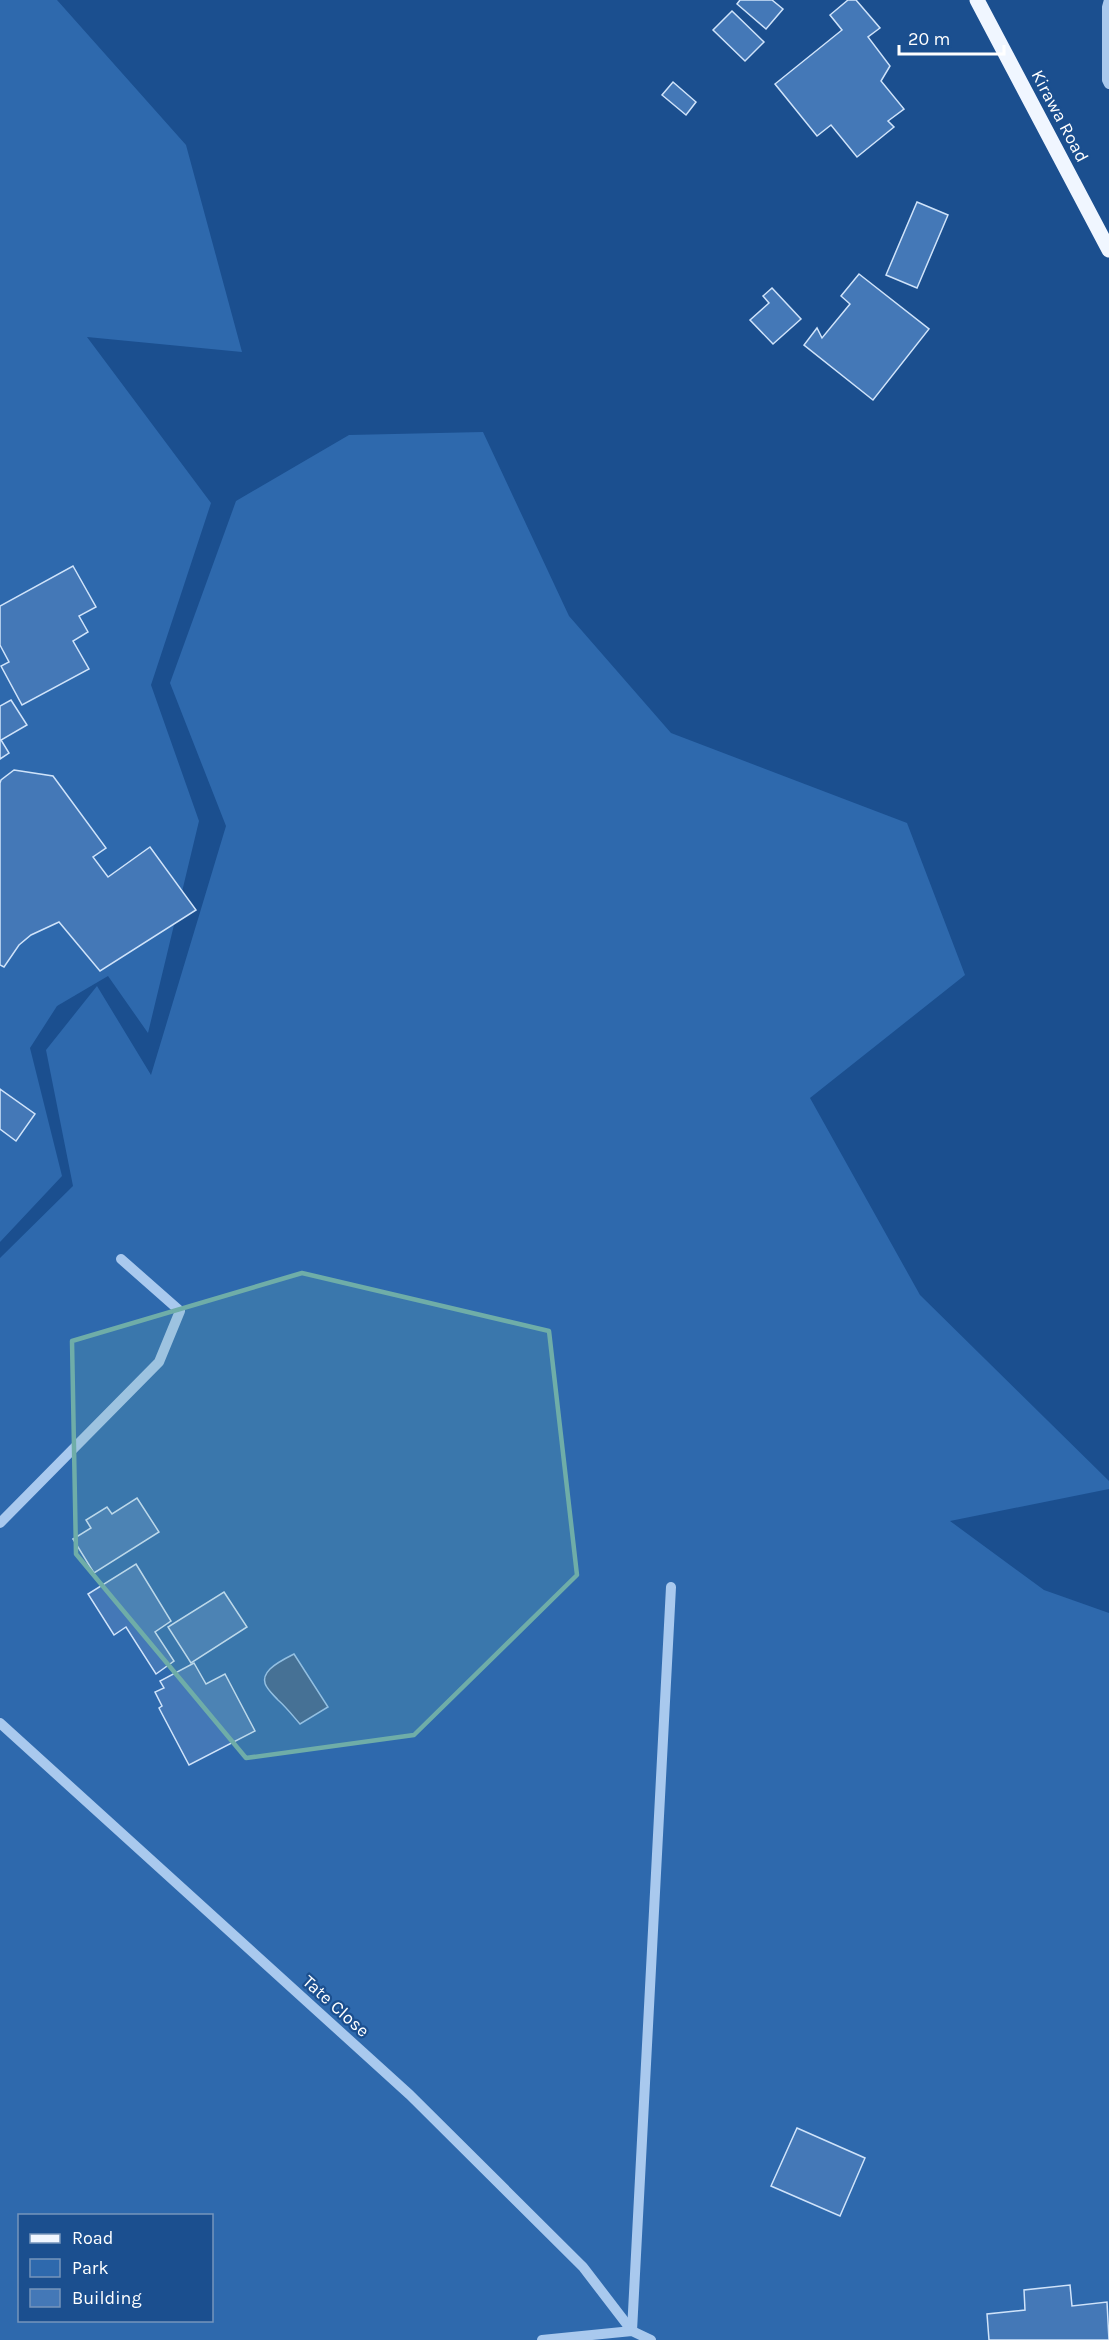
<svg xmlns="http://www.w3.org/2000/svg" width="1109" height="2340" font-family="Karla,sans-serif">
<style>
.green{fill:#2e69ad;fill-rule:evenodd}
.water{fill:#3c6290;stroke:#9cc4f0;stroke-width:1.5}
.building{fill:#4478b7;stroke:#cfe3fa;stroke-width:1.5}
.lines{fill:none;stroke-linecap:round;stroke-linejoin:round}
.minor{stroke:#a9c9ee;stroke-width:10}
.major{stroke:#f0f6ff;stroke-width:15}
.marked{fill:#6fada8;fill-opacity:0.2;stroke:#6fada8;stroke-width:4.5;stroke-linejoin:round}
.labels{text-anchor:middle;stroke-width:4.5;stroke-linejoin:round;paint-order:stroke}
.street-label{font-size:18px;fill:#fff;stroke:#1b4f8f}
</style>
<rect width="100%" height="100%" fill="#1b4f8f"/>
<g class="green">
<polygon points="0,0 57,0 186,145 242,352 87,337 211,503 151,685 199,821 148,1033 108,976 57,1006 30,1048 62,1176 0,1242"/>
<path d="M 483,432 L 569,616 L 671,733 L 907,823 L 965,975 L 810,1098 L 920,1295 L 1109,1481 L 1109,1489 L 950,1521 L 1044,1590 L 1109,1613 L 1109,2340 L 0,2340 L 0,1258 L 73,1186 L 46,1050 L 97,986 L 151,1075 L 226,826 L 170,683 L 236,501 L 349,435 ZM 20,2216 L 212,2216 L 212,2320 L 20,2320 Z"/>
</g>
<path class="water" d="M 294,1654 L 328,1707 L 300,1724 C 293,1716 286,1707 278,1700 C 270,1691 257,1682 270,1669 C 276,1663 286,1658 294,1654 Z"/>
<g class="building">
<polygon points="740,0 772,0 783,9 766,29 737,4"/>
<polygon points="848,0 856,0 880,28 868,37 890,66 881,81 904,109 888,121 894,127 857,157 831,125 817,136 775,84 842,30 830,15"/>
<polygon points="732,11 764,42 745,61 713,30"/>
<polygon points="673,82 696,102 686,115 662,95"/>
<polygon points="917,202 948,215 917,288 886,275"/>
<polygon points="859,274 929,329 873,400 804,345 817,328 822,338 850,304 841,296"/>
<polygon points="772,288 801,319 773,344 750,320 769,303 763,296"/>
<polygon points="73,566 96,607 79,616 88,632 73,641 89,669 22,705 1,666 9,662 0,645 0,606"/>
<polygon points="11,700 27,725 1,740 9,753 0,759 0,706"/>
<polygon points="14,770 53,776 106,848 93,857 108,877 150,847 196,910 100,971 59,922 31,935 19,945 4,967 0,965 0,783 1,780"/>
<polygon points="0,1089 35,1114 16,1141 0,1129"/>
<polygon points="137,1498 159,1532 94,1573 73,1539 91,1528 86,1520 107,1507 112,1514"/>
<polygon points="136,1564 171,1621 155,1632 174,1661 156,1674 126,1627 114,1635 88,1594"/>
<polygon points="224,1592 247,1627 191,1663 168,1627"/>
<polygon points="194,1663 206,1684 225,1674 255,1731 189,1765 159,1708 162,1706 155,1692 164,1688 160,1681"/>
<polygon points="797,2128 865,2158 840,2216 771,2186"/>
<polygon points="1070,2285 1072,2306 1107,2302 1109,2340 989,2340 987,2314 1025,2310 1024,2290"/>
</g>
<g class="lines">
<g class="minor">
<polyline points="1109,0 1107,7 1107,80 1109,84"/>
<polyline points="0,1523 159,1362 180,1311 121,1259"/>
<polyline points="0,1723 410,2095 583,2267 632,2331"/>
<polyline points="632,2331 671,1587"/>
<polyline points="542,2340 632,2331 651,2340"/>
</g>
<polyline class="major" points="977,0 1109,250"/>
</g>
<path class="marked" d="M 302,1273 L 549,1331 L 577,1575 L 414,1735 L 246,1758 L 76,1554 L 72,1341 Z"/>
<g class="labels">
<g class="street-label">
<text transform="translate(1060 116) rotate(62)" y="6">Kirawa Road</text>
<text transform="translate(336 2006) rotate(42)" y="6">Tate Close</text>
</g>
</g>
<rect x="18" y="2214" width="195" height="108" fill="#1b4f8f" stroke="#7695bc" stroke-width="1.5"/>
<rect x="30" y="2234" width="30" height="9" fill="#f0f6ff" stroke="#7695bc" stroke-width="1.5"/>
<text x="72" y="2244" font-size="18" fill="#ffffff">Road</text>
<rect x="30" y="2259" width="30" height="18" fill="#2e69ad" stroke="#7695bc" stroke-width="1.5"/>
<text x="72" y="2274" font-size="18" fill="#ffffff">Park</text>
<rect x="30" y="2289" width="30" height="18" fill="#4478b7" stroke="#7695bc" stroke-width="1.5"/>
<text x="72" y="2304" font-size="18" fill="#ffffff">Building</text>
<path d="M899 45v9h105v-9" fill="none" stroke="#ffffff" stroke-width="3"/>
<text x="908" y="45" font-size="18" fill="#ffffff" stroke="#1b4f8f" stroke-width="4.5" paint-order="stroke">20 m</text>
</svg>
